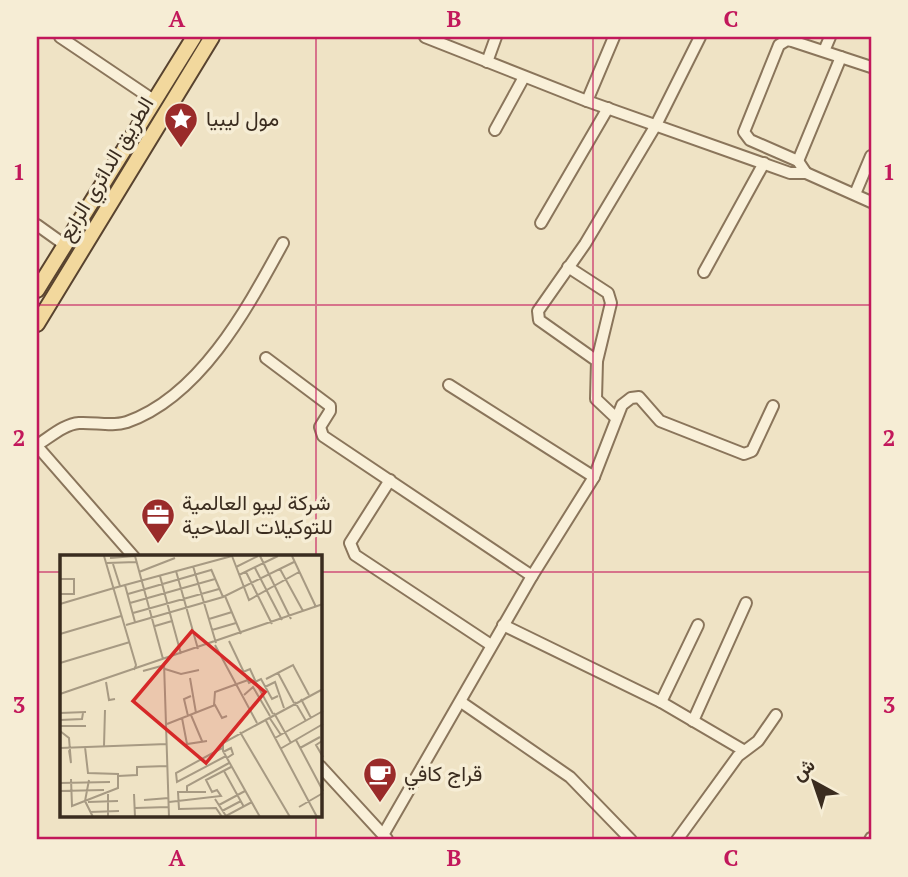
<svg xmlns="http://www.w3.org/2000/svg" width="908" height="877" font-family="'PT Serif',Vazirmatn,serif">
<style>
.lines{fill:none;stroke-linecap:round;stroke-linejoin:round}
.minor-casing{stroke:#8a755b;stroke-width:14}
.major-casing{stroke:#58432f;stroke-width:18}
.minor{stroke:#f9f0d9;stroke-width:10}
.major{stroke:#f2d89d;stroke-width:14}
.grid{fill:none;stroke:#c2185b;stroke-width:2;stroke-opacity:0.55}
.labels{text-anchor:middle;stroke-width:7;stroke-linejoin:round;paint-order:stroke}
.poi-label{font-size:21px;fill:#3a2c1f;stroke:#f6edd5;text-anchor:start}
.street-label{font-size:21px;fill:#3a2c1f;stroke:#f6edd5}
.inset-road{fill:none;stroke:#a79a83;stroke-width:2}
.view{fill:#d62828;fill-opacity:0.15;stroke:#d62828;stroke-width:3.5}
.inset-edge{fill:none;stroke:#3a2c1f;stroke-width:3.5}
.neatline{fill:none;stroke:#c2185b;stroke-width:2.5}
.grid-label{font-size:23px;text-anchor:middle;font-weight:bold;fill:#c2185b}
</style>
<rect width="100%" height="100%" fill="#efe3c5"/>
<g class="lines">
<g class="minor-casing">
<g id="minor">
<polyline points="60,37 155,101"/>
<polyline points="425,37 587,101 790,173 806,173 871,202"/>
<polyline points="824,51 830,37"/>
<polyline points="487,62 496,37"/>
<polyline points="587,101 614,37"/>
<polyline points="495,130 524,77"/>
<polyline points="798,161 841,57"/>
<polyline points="806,173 798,161 750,140 744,132 779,45 787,40 792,41 871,67"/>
<polyline points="855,194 871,156"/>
<polyline points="541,223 608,108"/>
<polyline points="37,225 65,245"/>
<polyline points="568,267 608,293 611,303 597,361"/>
<polyline points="704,272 764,163"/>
<polyline points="266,358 330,406 330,411 320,427 323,436 532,576"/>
<polyline points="449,385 594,477"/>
<polyline points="615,417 596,399 597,361 539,320 538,311 585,244 656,125 700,37"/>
<path d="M 37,445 C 49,438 64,424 79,423 C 95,422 112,427 127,422 C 201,396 248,307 283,243"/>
<polyline points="37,446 134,557"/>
<polyline points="390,480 350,543 355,555 491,645"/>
<polyline points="503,625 661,702 743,750"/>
<polyline points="461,702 570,777 631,840"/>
<polyline points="661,702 698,625"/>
<polyline points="693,721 746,603"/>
<polyline points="320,766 387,839"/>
<polyline points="383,835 532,576 594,477 622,405 631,398 639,397 660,421 744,454 752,451 773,406"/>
<polyline points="677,840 738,756 758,741 776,715"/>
<polyline points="870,840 871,838"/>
</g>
</g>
<g class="major-casing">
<g id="major">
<polyline points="37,290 194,37"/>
<polyline points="37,324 212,37"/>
</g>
</g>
<use href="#minor" class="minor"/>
<use href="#major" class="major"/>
</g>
<path class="grid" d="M 316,37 L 316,557M 593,37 L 593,840M 37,305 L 871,305M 37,572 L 61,572M 320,572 L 871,572M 316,816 L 316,840"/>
<defs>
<g id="sight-pin" transform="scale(1.75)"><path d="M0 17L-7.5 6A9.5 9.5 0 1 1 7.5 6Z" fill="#9a2b2a" stroke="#f6edd5"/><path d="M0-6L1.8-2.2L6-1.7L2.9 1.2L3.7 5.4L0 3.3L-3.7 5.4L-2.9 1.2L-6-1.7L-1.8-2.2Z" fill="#fff"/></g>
<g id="office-pin" transform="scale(1.75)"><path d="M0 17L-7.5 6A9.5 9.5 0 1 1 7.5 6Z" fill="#9a2b2a" stroke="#f6edd5"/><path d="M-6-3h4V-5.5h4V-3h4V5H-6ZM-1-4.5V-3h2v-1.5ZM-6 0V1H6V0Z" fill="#fff"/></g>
<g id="cafe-pin" transform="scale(1.75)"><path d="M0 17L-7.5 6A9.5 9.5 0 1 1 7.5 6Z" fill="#9a2b2a" stroke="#f6edd5"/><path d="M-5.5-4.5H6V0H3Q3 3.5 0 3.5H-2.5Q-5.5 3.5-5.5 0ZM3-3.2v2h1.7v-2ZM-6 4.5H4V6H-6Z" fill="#fff"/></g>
</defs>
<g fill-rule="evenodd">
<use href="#sight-pin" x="181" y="119"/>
<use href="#office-pin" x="158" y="515"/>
<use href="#cafe-pin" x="380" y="774"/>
</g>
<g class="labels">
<g class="poi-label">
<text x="206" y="126">مول ليبيا</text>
<text x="182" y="510">شركة ليبو العالمية<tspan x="182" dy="24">للتوكيلات الملاحية</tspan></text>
<text x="404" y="781">قراج كافي</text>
</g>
<g class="street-label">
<text transform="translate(106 169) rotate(-59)" y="7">الطريق الدائري الرابع</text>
</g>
</g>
<g transform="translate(60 555)">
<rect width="262" height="262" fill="#efe3c5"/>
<path class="inset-road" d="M 44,1 L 76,110 L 74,115M 172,1 L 189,45 L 239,17M 200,1 L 231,64M 232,1 L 256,52M 50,3 L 75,1 L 103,104M 47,8 L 76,7M 53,9 L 60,31M 133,11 L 156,88M 176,12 L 198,1M 195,13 L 222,65M 151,14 L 163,42M 220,14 L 243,56M 116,16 L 138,94M 79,17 L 115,3M 186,17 L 212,69M 179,20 L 218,1M 0,24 L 14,24 L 14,39 L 0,39M 65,30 L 75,67M 54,33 L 172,1M 68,39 L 151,15M 165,41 L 181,79M 70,48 L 155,24M 0,49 L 54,33M 73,58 L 159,34M 149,64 L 172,57M 112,66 L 121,99M 66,70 L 163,42 L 234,7M 95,71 L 112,66 L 100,21M 152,75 L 176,68M 0,79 L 61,61M 169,86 L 189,128 L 195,125 L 190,114 L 183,117M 155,90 L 197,168M 0,108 L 70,87M 104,108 L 109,262M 105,114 L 121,119 L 139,115M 83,116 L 105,110M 218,118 L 234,148M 130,123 L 136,158M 206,124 L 233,110 L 249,140M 195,126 L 213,159M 46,127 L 49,145 L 55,144M 195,127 L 201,124 L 212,144 L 218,141M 205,132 L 215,127 L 224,153M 0,139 L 263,49M 184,140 L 193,132 L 210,161M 241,144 L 251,163M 235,147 L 246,166M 154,150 L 155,137 L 188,125M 0,158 L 26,157M 214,158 L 231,188M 131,160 L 142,186M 128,161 L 124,144 L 131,141M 209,162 L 221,180M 122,163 L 127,189 L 147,186M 205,164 L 257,262M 0,165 L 22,164 L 23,158M 107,169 L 155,150 L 162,163 L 167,161M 0,171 L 26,171M 0,176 L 9,183 L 11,208 L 9,195M 180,177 L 230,262M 215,183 L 263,156M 236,185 L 263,236M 262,186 L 256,190 L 263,202M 44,191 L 45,155M 0,193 L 107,189M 162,193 L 116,218 L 117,227 L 166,201M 240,193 L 260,182M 220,194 L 263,169M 163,197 L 171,193 L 173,199 L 167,203M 164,216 L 184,252M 58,221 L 77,220 L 77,212 L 107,211M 11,224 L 12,251 L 58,233 L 58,219 L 28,218 L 25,192M 29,225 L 25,246 L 33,262M 0,228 L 50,227M 0,236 L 44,235M 127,237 L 127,231 L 169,208M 146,237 L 118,237 L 119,254 L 156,253 L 162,262M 48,239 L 48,262M 74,239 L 75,262M 155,244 L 166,261 L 192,247M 84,245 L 109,243M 28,247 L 58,246M 109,247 L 161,241 L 157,235 L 152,237 L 146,225 L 171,212M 159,250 L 185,236M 239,252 L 263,238M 75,253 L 109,252M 162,256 L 181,246M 30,257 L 59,256M 200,262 L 163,196 L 163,188 L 263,134"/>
<path class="view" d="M 132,76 L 205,137 L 146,208 L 73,146 Z"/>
<rect width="262" height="262" class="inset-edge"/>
</g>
<rect width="908" height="877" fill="none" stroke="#f6edd5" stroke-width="77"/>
<g transform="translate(814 782) rotate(320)" stroke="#f6edd5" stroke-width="5" paint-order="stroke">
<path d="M0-5L12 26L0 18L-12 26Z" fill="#3a2c1f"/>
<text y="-10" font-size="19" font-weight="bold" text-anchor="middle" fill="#3a2c1f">ش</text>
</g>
<rect x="38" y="38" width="832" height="800" class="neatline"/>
<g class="grid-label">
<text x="177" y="27">A</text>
<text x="454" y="27">B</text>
<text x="731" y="27">C</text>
<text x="19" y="180">1</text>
<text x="889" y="180">1</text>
<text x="19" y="446">2</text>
<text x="889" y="446">2</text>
<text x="19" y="713">3</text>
<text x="889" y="713">3</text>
<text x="177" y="866">A</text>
<text x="454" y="866">B</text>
<text x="731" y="866">C</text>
</g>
</svg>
